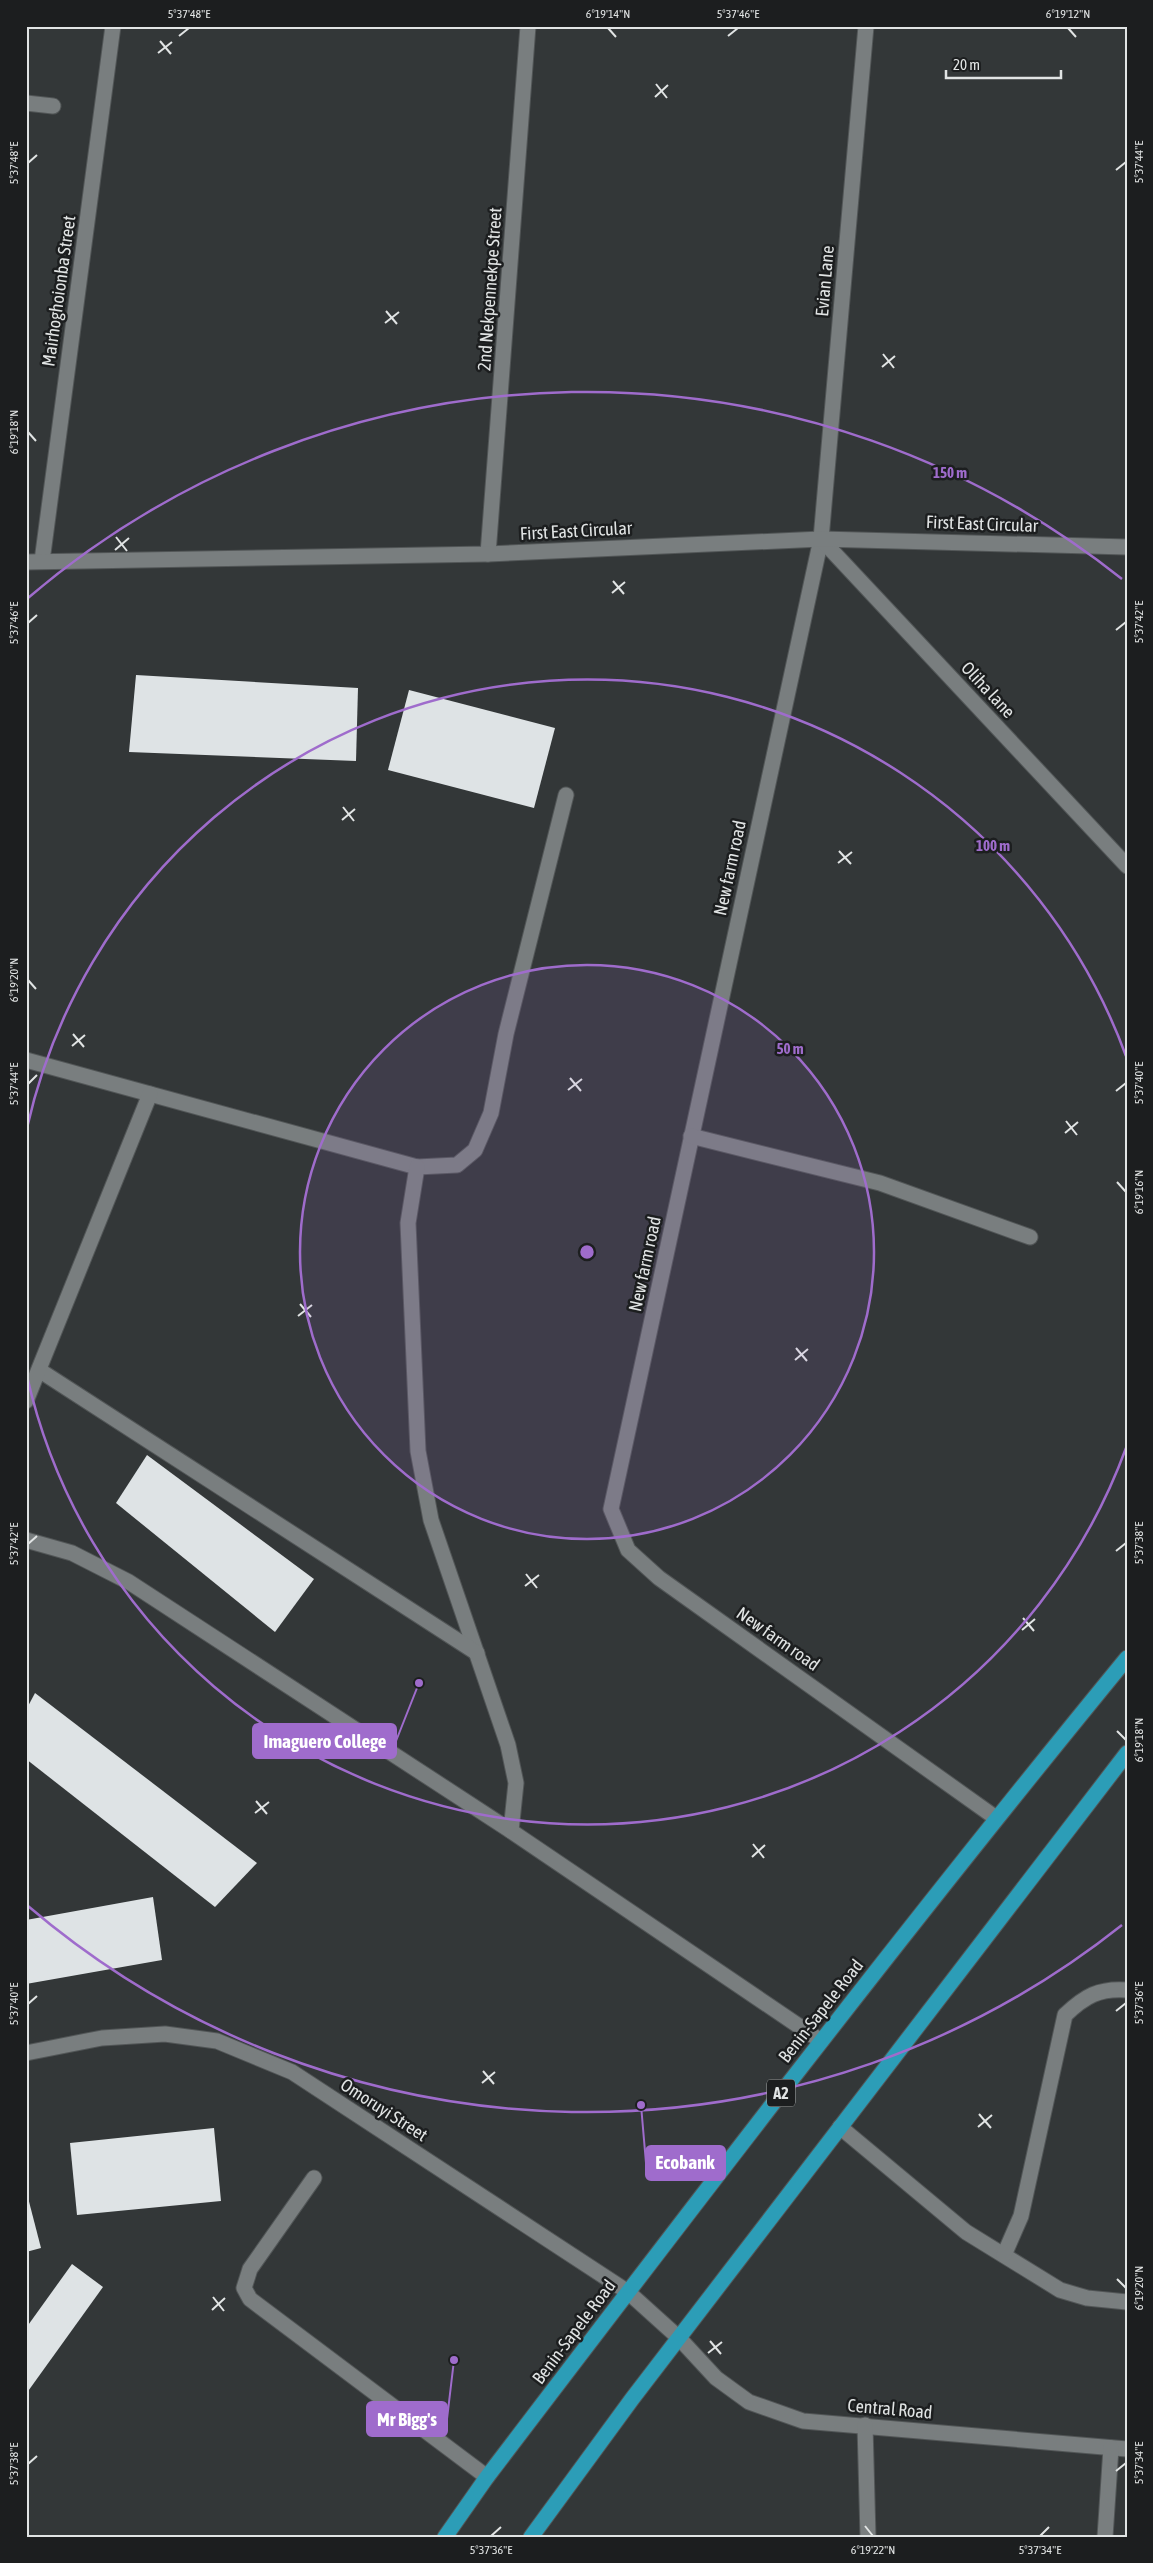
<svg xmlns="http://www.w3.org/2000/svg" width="1153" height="2563" font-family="'Asap Condensed',sans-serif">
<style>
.building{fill:#dee3e5}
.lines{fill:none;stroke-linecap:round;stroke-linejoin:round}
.minor-casing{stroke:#525657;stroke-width:17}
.highway-casing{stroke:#525657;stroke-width:17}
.minor{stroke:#797e7f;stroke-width:15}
.highway{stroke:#2c9db7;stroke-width:15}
.ticks{fill:none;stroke:#e1e4e4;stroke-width:2}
.ring{fill:none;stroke:#9f6ccc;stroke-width:2.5}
.labels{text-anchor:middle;stroke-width:5;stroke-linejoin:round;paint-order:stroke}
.shield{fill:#1c1e1f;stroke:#a6a9a9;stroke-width:1}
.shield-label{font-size:16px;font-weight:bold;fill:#e1e4e4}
.street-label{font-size:18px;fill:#e1e4e4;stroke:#1c1e1f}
.centre{fill:#9f6ccc;stroke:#1c1e1f;stroke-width:2.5}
.ring-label{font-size:15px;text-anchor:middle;font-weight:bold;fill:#9f6ccc;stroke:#1c1e1f;stroke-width:5;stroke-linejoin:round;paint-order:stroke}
.leader{fill:none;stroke:#9f6ccc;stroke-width:2}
.callout-dot{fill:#9f6ccc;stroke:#1c1e1f;stroke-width:2}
.callout{fill:#9f6ccc;stroke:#9f6ccc;stroke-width:2}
.callout-label{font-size:19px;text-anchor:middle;font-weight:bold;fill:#fff}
.neatline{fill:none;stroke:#e1e4e4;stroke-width:2}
.ticks-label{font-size:12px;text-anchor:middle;fill:#e1e4e4}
</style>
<rect width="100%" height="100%" fill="#333738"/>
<g class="building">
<polygon points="136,675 358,688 356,761 129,752"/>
<polygon points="409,690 555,728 534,808 388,770"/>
<polygon points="147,1455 314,1579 275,1632 116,1503"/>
<polygon points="35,1693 257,1863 215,1907 26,1759 26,1710"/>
<polygon points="153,1897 162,1960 26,1984 26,1920"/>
<polygon points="214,2128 221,2201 77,2215 70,2143"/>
<polygon points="26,2190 41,2248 26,2252"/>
<polygon points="72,2264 103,2287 26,2394 26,2328"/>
</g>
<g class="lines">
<g class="minor-casing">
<g id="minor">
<polyline points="866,26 821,539 611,1509 628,1550 659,1578 996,1818"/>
<polyline points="26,103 53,106"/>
<polyline points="821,539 1127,866"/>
<polyline points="488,554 528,26"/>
<polyline points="42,561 113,26"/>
<polyline points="26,562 488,554 821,539 1127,547"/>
<polyline points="26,1060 417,1167 457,1165 475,1150 491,1113 506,1034 566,795"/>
<polyline points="691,1136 880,1183 1030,1237"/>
<polyline points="417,1167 408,1223 418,1451 431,1520 508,1745 516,1783 511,1831"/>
<polyline points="39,1370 477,1653"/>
<polyline points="26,1401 150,1094"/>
<polyline points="26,1540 72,1553 129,1582 511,1831 821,2041"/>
<polyline points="26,2053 102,2038 165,2034 217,2041 292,2072 628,2292 679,2338 716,2378 749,2402 803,2421 1127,2449"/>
<polyline points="840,2127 966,2232 1060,2290 1087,2298 1127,2302"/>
<polyline points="314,2178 250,2269 244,2288 250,2299 487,2477"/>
<path d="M 1004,2255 L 1021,2216 L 1065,2015 C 1085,1996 1099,1988 1127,1990"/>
<polyline points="865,2425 868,2537"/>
<polyline points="1105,2537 1111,2448"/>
</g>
</g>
<g class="highway-casing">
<g id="highway">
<path d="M 445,2537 L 487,2477 C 697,2201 907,1926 1127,1658"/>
<polyline points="531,2537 632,2399 1127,1753"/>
</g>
</g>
<use href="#minor" class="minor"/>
<use href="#highway" class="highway"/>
</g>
<path class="ticks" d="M 608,28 L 616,37M 1068,28 L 1076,37M 179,36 L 189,28M 728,36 L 738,28M 160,41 L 171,54M 158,53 L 172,42M 656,84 L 667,98M 655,97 L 668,85M 28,163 L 37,155M 1116,170 L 1126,162M 386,311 L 397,324M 385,323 L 399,312M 883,354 L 894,368M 882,367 L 895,356M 28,432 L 36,441M 116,537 L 127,551M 115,550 L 129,538M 613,581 L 624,594M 612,593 L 625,582M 28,623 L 37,615M 1116,630 L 1126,622M 343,807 L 354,821M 342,820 L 355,809M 839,851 L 851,864M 838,863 L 852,852M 28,980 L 36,989M 73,1034 L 84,1047M 72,1046 L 85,1035M 570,1078 L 581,1091M 28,1084 L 37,1075M 568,1090 L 582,1079M 1116,1091 L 1126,1083M 1066,1121 L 1077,1135M 1065,1133 L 1078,1122M 1117,1182 L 1126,1192M 300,1304 L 311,1317M 298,1316 L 312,1305M 796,1348 L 807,1361M 795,1360 L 808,1349M 28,1544 L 37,1536M 1116,1551 L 1126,1543M 526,1574 L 537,1588M 525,1586 L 539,1575M 1023,1618 L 1034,1631M 1022,1630 L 1035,1619M 1117,1731 L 1126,1740M 256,1801 L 267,1814M 255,1813 L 269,1802M 753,1844 L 764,1858M 752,1857 L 765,1845M 28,2004 L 37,1996M 1116,2011 L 1126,2003M 483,2071 L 494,2084M 482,2083 L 495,2072M 979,2114 L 991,2128M 978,2127 L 992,2115M 1117,2279 L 1126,2288M 213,2297 L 224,2311M 212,2310 L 225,2298M 710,2341 L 721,2354M 708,2353 L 722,2342M 28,2464 L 37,2456M 1116,2471 L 1126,2463M 865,2526 L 873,2536M 491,2536 L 501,2527M 1040,2536 L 1049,2527"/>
<circle cx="587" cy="1252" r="287" fill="#9f6ccc" fill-opacity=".12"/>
<g class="ring">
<circle cx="587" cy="1252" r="287"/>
<path d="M1126 1448A574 574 0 0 1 27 1376M27 1128A574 574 0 0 1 1126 1056"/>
<path d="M1122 1925A860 860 0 0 1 28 1906M28 598A860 860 0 0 1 1122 579"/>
</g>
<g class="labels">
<rect class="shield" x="767" y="2079.5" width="28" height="27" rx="4"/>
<g class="shield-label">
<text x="781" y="2099">A2</text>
</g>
<g class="street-label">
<text transform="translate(825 281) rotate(-85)" y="6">Evian Lane</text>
<text transform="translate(490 289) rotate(-86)" y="6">2nd Nekpennekpe Street</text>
<text transform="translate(59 291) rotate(-82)" y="6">Mairhoghoionba Street</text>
<text transform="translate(982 524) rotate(2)" y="6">First East Circular</text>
<text transform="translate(576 531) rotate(-3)" y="6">First East Circular</text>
<text transform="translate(988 690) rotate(47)" y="6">Oliha lane</text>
<text transform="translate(730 868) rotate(-78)" y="6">New farm road</text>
<text transform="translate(645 1264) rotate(-78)" y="6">New farm road</text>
<text transform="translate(778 1639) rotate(35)" y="6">New farm road</text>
<text transform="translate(821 2011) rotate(-52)" y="6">Benin-Sapele Road</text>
<text transform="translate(384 2110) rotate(33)" y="6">Omoruyi Street</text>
<text transform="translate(574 2332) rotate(-53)" y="6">Benin-Sapele Road</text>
<text transform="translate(890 2409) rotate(5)" y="6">Central Road</text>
</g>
</g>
<circle cx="587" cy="1252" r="8" class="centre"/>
<g class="ring-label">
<text x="950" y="478">150 m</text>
<text x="993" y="851">100 m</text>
<text x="790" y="1054">50 m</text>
</g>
<path class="leader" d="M419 1683L396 1741M641 2105L646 2163M454 2360L447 2419"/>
<g class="callout-dot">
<circle cx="419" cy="1683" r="5"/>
<circle cx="641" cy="2105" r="5"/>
<circle cx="454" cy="2360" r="5"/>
</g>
<g class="callout">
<rect x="253" y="1724" width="143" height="34" rx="5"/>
<rect x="646" y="2146" width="79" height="34" rx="5"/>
<rect x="367" y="2402" width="80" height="34" rx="5"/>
</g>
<g class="callout-label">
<text x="325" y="1748">Imaguero College</text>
<text x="685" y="2169">Ecobank</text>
<text x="407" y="2426">Mr Bigg's</text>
</g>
<rect width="1153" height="2563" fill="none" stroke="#1c1e1f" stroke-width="55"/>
<path d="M946 70v8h115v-8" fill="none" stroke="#e1e4e4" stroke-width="2.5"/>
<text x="953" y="70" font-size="15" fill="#e1e4e4" stroke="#1c1e1f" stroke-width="4" paint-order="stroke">20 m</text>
<rect x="28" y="28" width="1098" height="2508" class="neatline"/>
<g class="ticks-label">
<text x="189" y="18">5°37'48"E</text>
<text x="608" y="18">6°19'14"N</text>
<text x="738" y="18">5°37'46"E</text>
<text x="1068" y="18">6°19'12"N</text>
<text transform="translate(1139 162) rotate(-90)" y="4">5°37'44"E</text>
<text transform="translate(14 163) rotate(-90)" y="4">5°37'48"E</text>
<text transform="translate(14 432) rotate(-90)" y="4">6°19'18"N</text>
<text transform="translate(1139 622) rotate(-90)" y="4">5°37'42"E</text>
<text transform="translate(14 623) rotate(-90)" y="4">5°37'46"E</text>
<text transform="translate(14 980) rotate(-90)" y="4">6°19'20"N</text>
<text transform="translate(1139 1083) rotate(-90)" y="4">5°37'40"E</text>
<text transform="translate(14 1084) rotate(-90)" y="4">5°37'44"E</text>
<text transform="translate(1139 1192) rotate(-90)" y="4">6°19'16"N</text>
<text transform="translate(1139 1543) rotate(-90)" y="4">5°37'38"E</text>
<text transform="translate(14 1544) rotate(-90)" y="4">5°37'42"E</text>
<text transform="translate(1139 1740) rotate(-90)" y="4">6°19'18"N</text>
<text transform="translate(1139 2003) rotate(-90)" y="4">5°37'36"E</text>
<text transform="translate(14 2004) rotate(-90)" y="4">5°37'40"E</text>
<text transform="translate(1139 2288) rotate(-90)" y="4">6°19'20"N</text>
<text transform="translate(1139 2463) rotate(-90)" y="4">5°37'34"E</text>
<text transform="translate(14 2464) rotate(-90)" y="4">5°37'38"E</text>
<text x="491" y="2554">5°37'36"E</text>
<text x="873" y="2554">6°19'22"N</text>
<text x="1040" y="2554">5°37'34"E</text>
</g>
</svg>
